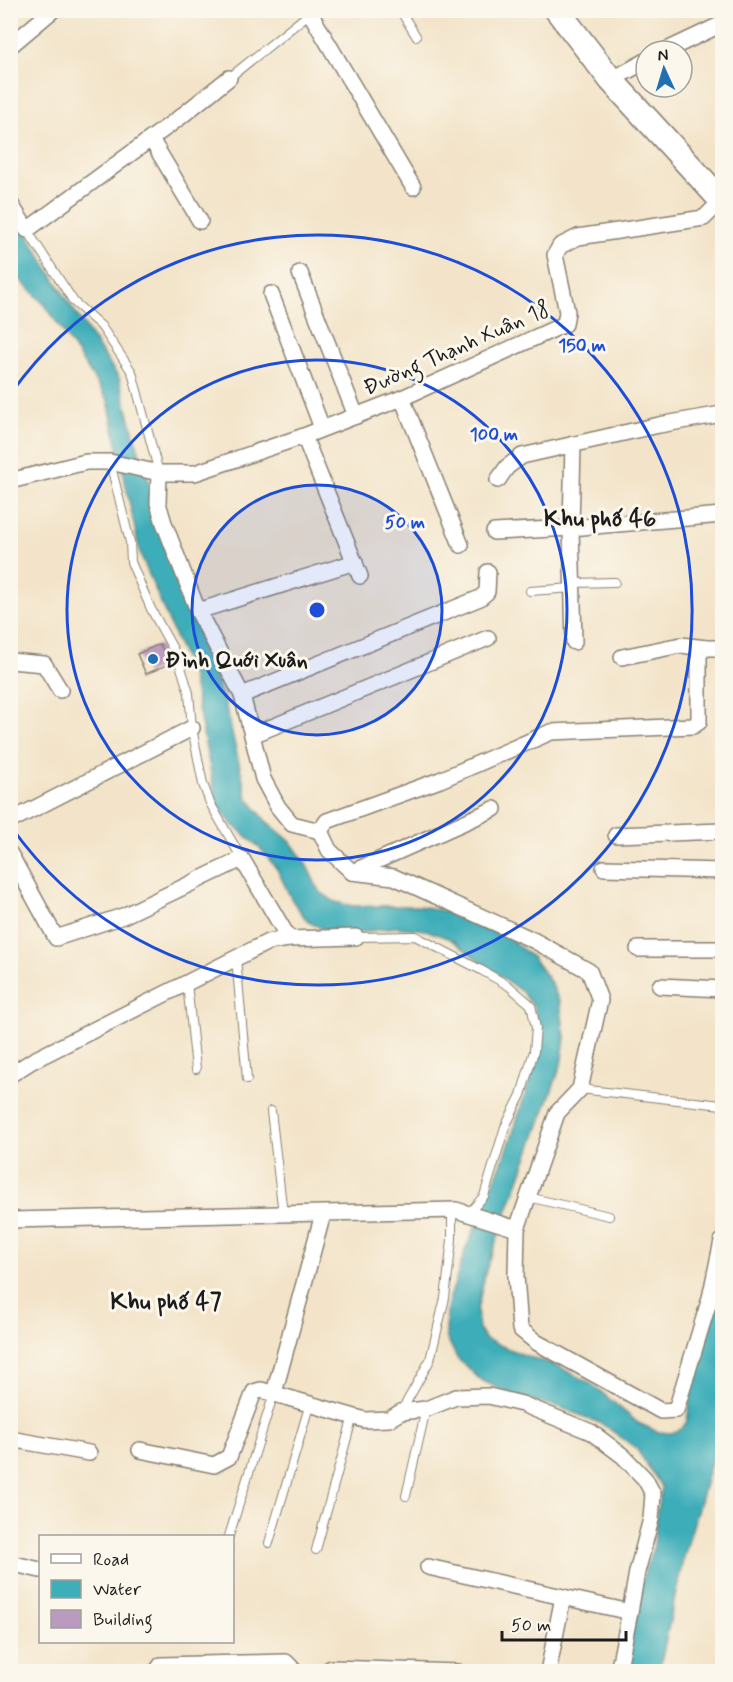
<svg xmlns="http://www.w3.org/2000/svg" width="733" height="1682" font-family="Mynerve,sans-serif">
<style>
.water{fill:#3eaeb9;stroke:#2d656a;stroke-width:1.5}
.building{fill:#ba9bbf}
.lines{fill:none;stroke-linecap:round;stroke-linejoin:round}
.service-casing{stroke:#888072;stroke-width:10}
.minor-casing{stroke:#888072;stroke-width:18}
.primary-casing{stroke:#888072;stroke-width:27}
.service{stroke:#fff;stroke-width:8}
.minor{stroke:#fff;stroke-width:15}
.primary{stroke:#fff;stroke-width:24}
.ring{fill:none;stroke:#1d4ed8;stroke-width:3}
.poi-dot{fill:#1f6fb2;stroke:#fbf7ec;stroke-width:2}
.labels{text-anchor:middle;stroke-width:6;stroke-linejoin:round;paint-order:stroke}
.street-label{font-size:22px;fill:#1c1c1c;stroke:#fbf7ec}
.poi-label{font-size:22px;font-weight:bold;fill:#1c1c1c;stroke:#fbf7ec;text-anchor:start}
.neighbourhood-label{font-size:24px;font-weight:bold;fill:#1c1c1c;stroke:#fbf7ec}
.centre{fill:#1d4ed8;stroke:#fbf7ec;stroke-width:3}
.ring-label{font-size:18px;text-anchor:middle;font-weight:bold;fill:#1d4ed8;stroke:#fbf7ec;stroke-width:6;stroke-linejoin:round;paint-order:stroke}
</style>
<rect width="100%" height="100%" fill="#fbf7ec"/>
<filter id="ink" filterUnits="userSpaceOnUse"><feTurbulence type="fractalNoise" baseFrequency=".0167" numOctaves="2"/><feDisplacementMap in="SourceGraphic" scale="12" xChannelSelector="R" yChannelSelector="G"/><feConvolveMatrix kernelMatrix="1 2 1 2 8 2 1 2 1" color-interpolation-filters="sRGB"/></filter>
<filter id="wash" filterUnits="userSpaceOnUse"><feTurbulence type="fractalNoise" baseFrequency=".008" numOctaves="4" result="noise"/><feDisplacementMap in="SourceGraphic" scale="24" xChannelSelector="R" yChannelSelector="G"/><feGaussianBlur stdDeviation="1.35" result="paint"/><feColorMatrix in="noise" values="0 0 0 0 0 0 0 0 0 0 0 0 0 0 0 0 0 1.4 0 .05"/><feComposite in="paint" operator="in"/></filter>
<g filter="url(#wash)">
<rect width="100%" height="100%" fill="#f3e4c9"/>
<polygon class="water" points="10,206 71,306 119,378 136,442 195,623 225,704 247,797 265,820 290,841 306,864 319,891 335,902 353,906 419,906 461,914 500,931 533,958 551,983 560,1003 565,1038 561,1065 486,1270 477,1310 479,1330 485,1339 526,1356 556,1365 593,1385 638,1423 658,1432 671,1433 682,1429 687,1421 692,1385 722,1249 722,1424 682,1564 659,1671 623,1671 639,1587 654,1546 657,1510 662,1487 636,1448 602,1424 560,1407 515,1396 481,1380 457,1358 446,1336 447,1307 465,1251 509,1145 532,1073 539,1029 534,1007 522,992 450,939 426,930 395,927 350,934 332,933 308,922 292,900 277,869 260,848 230,822 217,804 192,677 140,553 108,400 46,306 14,273 11,266"/>
<g id="blocks">
<polygon class="building" points="160,644 169,664 146,674 137,654"/>
</g>
</g>
<g filter="url(#ink)">
<use href="#blocks" fill-opacity="0" stroke="#888072" stroke-width="1.5"/>
<g class="lines">
<g class="service-casing">
<g id="service">
<polyline points="400,10 416,36"/>
<polyline points="229,78 310,13"/>
<polyline points="27,230 74,302 101,326 132,372 159,473"/>
<polyline points="110,462 130,542 131,562 151,609 178,658 189,693 192,728 203,784 210,803 242,859"/>
<polyline points="573,583 615,582"/>
<polyline points="530,591 573,588"/>
<polyline points="356,937 415,936 481,970 509,986 531,1005 536,1028 534,1051 521,1095 505,1127 484,1196 469,1213"/>
<polyline points="236,958 247,1079"/>
<polyline points="187,983 196,1069"/>
<polyline points="580,1089 722,1105"/>
<polyline points="271,1111 283,1214"/>
<polyline points="528,1197 609,1216"/>
<polyline points="401,1412 430,1360 445,1298 452,1240 452,1210"/>
<polyline points="406,1496 426,1409"/>
<polyline points="229,1536 274,1393"/>
<polyline points="269,1543 310,1403"/>
<polyline points="316,1550 353,1416"/>
</g>
</g>
<g class="minor-casing">
<g id="minor">
<polyline points="313,10 310,13 413,187"/>
<polyline points="10,46 53,10"/>
<polyline points="665,51 722,24"/>
<polyline points="611,80 646,61"/>
<polyline points="151,139 200,221"/>
<polyline points="10,203 27,230 179,118 229,78"/>
<polyline points="300,273 356,416"/>
<polyline points="271,294 322,428"/>
<polyline points="402,398 461,545"/>
<polyline points="304,436 360,576"/>
<polyline points="573,444 571,528 574,642"/>
<polyline points="159,473 158,503 164,523 198,611 242,695 250,727 260,732 488,638"/>
<polyline points="498,480 507,467 522,456 659,425 722,414"/>
<polyline points="10,481 86,462 110,462 159,473 195,473 304,436 402,398 565,324 567,312 555,255 560,246 578,237 704,218 722,200"/>
<polyline points="494,532 571,528 722,515"/>
<polyline points="198,611 355,562"/>
<polyline points="722,648 706,648 699,653 699,722 693,726 551,732 440,780 327,821 320,831 329,850 352,872 394,877 535,941 589,971 600,1000 580,1089 557,1113 517,1229 516,1276 520,1329 536,1342 661,1411 676,1410 710,1298 722,1241"/>
<polyline points="622,657 681,645 706,648"/>
<polyline points="10,661 44,664 60,690"/>
<polyline points="242,695 480,598 487,592 488,572"/>
<polyline points="250,727 263,779 278,807 292,824 320,831"/>
<polyline points="10,821 192,728"/>
<polyline points="616,835 722,831"/>
<polyline points="10,854 56,938 123,916 242,859 289,939"/>
<polyline points="604,868 722,871"/>
<polyline points="352,872 494,809"/>
<polyline points="638,949 722,949"/>
<polyline points="660,986 722,989"/>
<polyline points="10,1075 32,1061 268,942 289,939 356,937"/>
<polyline points="10,1220 456,1210 517,1229"/>
<polyline points="274,1393 323,1214"/>
<polyline points="10,1439 89,1453"/>
<polyline points="140,1450 214,1465 229,1457 251,1400 254,1392 261,1390 365,1420 389,1419 401,1412 426,1409 456,1397 489,1396 522,1404 591,1432 623,1456 645,1479 653,1494 651,1519 637,1572 630,1612 563,1597 548,1672"/>
<polyline points="10,1563 40,1570"/>
<polyline points="428,1567 563,1597"/>
<polyline points="156,1672 161,1665 286,1662 296,1672"/>
<polyline points="326,1672 331,1668 458,1672"/>
<polyline points="618,1672 630,1612"/>
</g>
</g>
<g class="primary-casing">
<polyline id="primary" points="557,10 611,80 722,201"/>
</g>
<use href="#service" class="service"/>
<use href="#minor" class="minor"/>
<use href="#primary" class="primary"/>
</g>
</g>
<circle cx="317" cy="610" r="125" fill="#1d4ed8" fill-opacity=".12"/>
<g class="ring">
<circle cx="317" cy="610" r="125"/>
<circle cx="317" cy="610" r="250"/>
<path d="M12 392A375 375 0 1 1 12 828"/>
</g>
<circle class="poi-dot" cx="153" cy="659" r="6"/>
<g class="labels">
<g class="street-label">
<text transform="translate(456 347) rotate(-24)" y="8">Đường Thạnh Xuân 18</text>
</g>
<g class="poi-label">
<text x="165" y="667">Đình Quới Xuân</text>
</g>
<g class="neighbourhood-label">
<text x="600" y="526">Khu phố 46</text>
<text x="166" y="1309">Khu phố 47</text>
</g>
</g>
<circle cx="317" cy="610" r="9" class="centre"/>
<g class="ring-label">
<text x="582" y="351">150 m</text>
<text x="494" y="440">100 m</text>
<text x="405" y="528">50 m</text>
</g>
<rect width="733" height="1682" fill="none" stroke="#fbf7ec" stroke-width="36"/>
<rect x="39" y="1535" width="195" height="108" fill="#fbf7ec" stroke="#a29f99" stroke-width="1.5"/>
<rect x="51" y="1554" width="30" height="9" fill="#ffffff" stroke="#a29f99" stroke-width="1.5"/>
<text x="93" y="1565" font-size="18" fill="#1c1c1c">Road</text>
<rect x="51" y="1580" width="30" height="18" fill="#3eaeb9" stroke="#a29f99" stroke-width="1.5"/>
<text x="93" y="1595" font-size="18" fill="#1c1c1c">Water</text>
<rect x="51" y="1610" width="30" height="18" fill="#ba9bbf" stroke="#a29f99" stroke-width="1.5"/>
<text x="93" y="1625" font-size="18" fill="#1c1c1c">Building</text>
<g transform="translate(664 69) rotate(356)"><circle r="28" fill="#fbf7ec" stroke="#a29f99" stroke-width="1.5"/>
<path d="M0-4.5L10 22L0 15L-10 22Z" fill="#1f6fb2"/>
<text y="-9" font-size="16" font-weight="bold" text-anchor="middle" fill="#1c1c1c">N</text>
</g>
<path d="M502 1631v9h124v-9" fill="none" stroke="#1c1c1c" stroke-width="3"/>
<text x="511" y="1631" font-size="18" fill="#1c1c1c" stroke="#fbf7ec" stroke-width="4.5" paint-order="stroke">50 m</text>
</svg>
